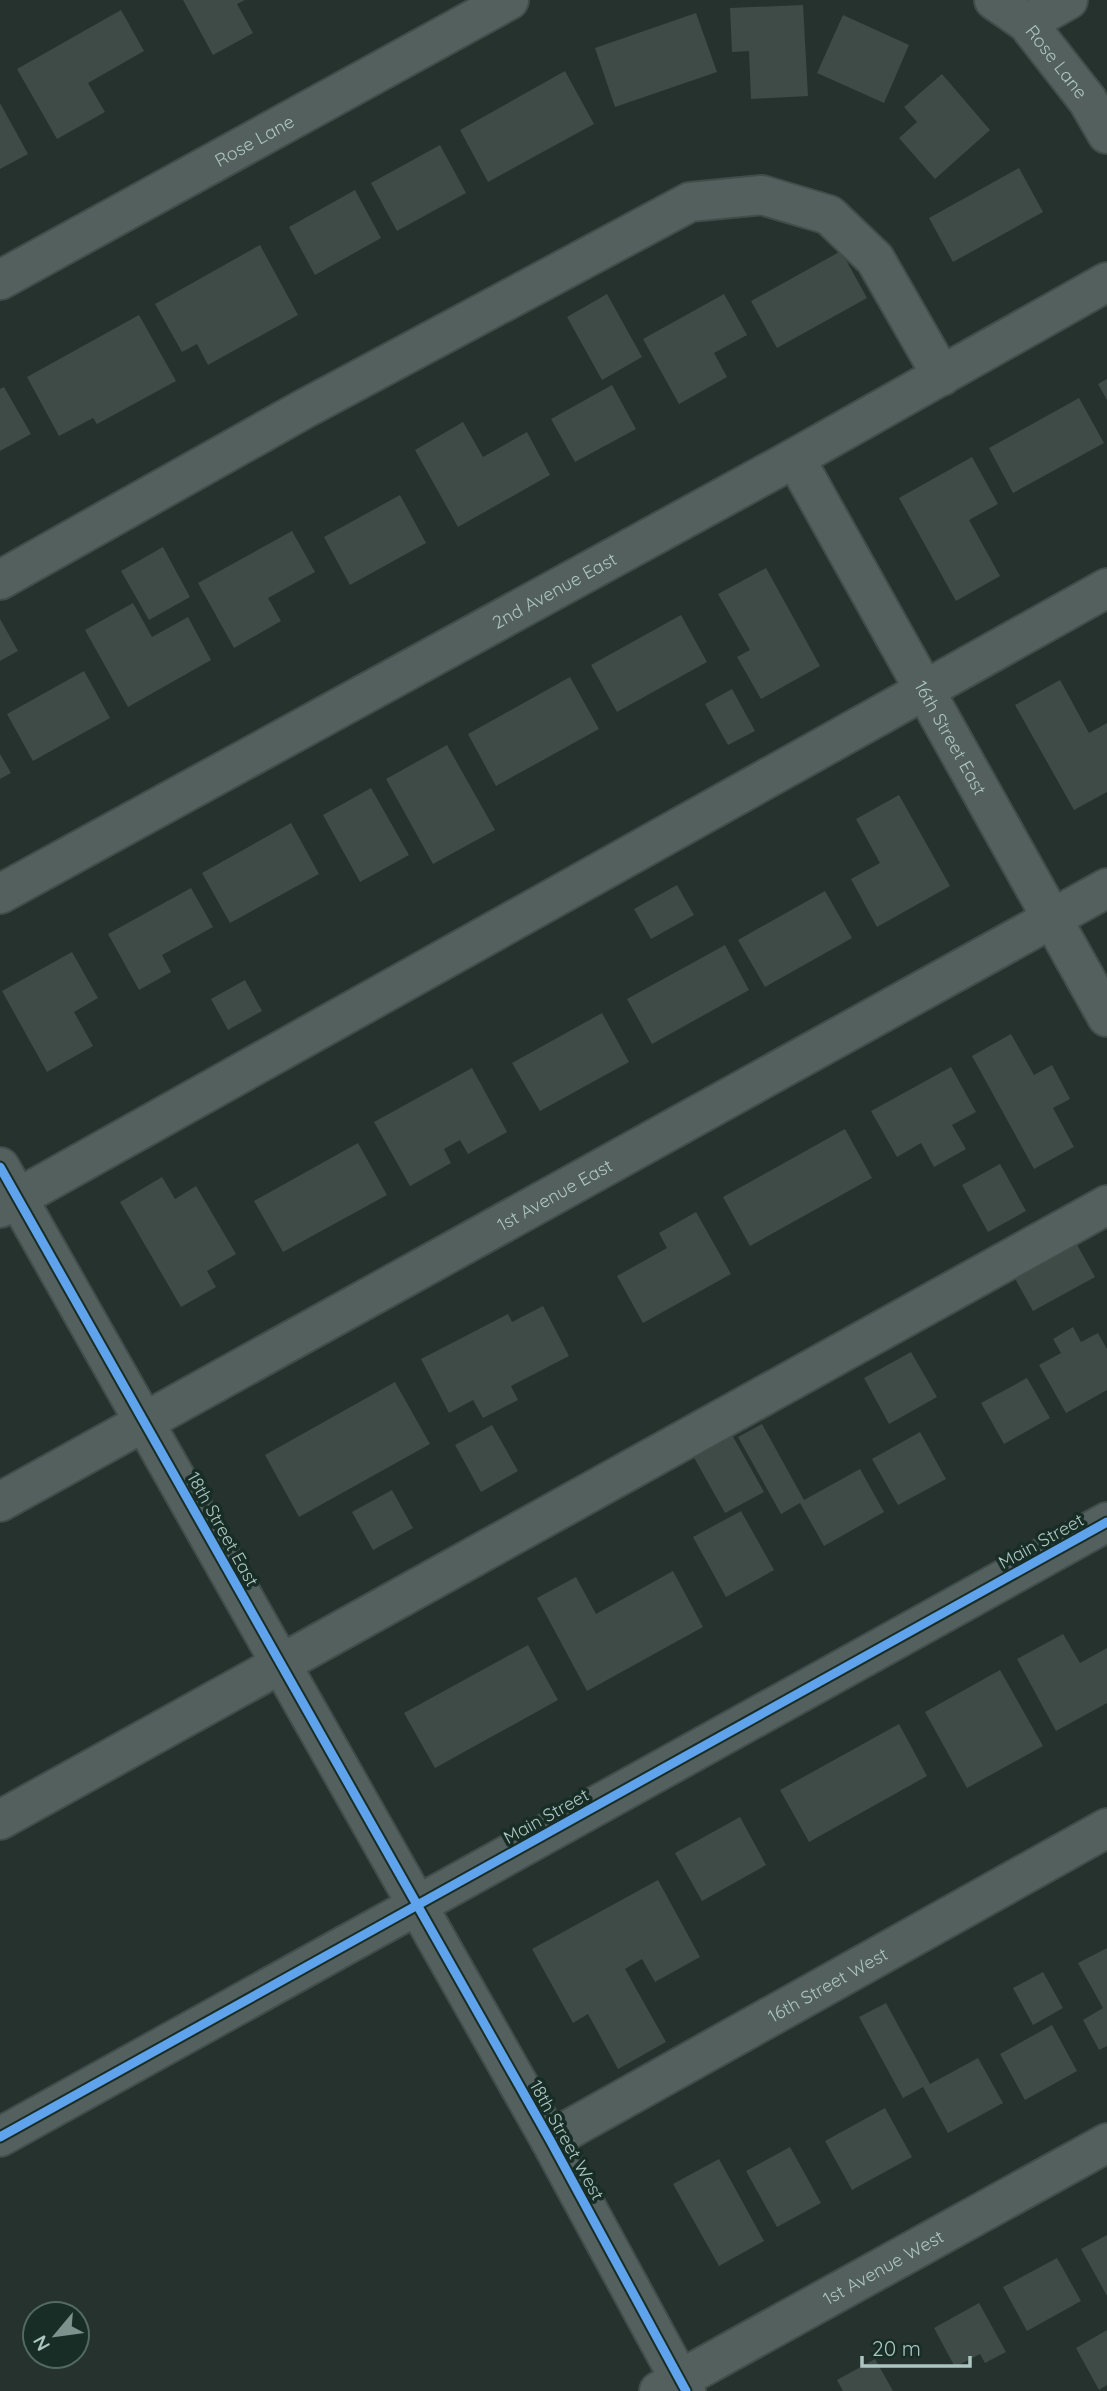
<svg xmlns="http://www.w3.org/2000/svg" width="1107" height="2391" viewBox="0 0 1107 2391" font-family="Quicksand,sans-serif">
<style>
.building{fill:#3f4b47}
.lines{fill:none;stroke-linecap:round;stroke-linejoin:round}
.minor-casing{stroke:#424d4a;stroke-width:42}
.minor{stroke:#54605d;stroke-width:38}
.cycleway-casing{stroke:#182d26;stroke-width:13}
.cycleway{stroke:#60a3ed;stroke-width:9}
.labels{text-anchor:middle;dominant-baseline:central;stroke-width:7;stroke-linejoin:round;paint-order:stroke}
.street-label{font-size:18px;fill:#acc5bf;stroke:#182d26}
</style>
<rect width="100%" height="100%" fill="#25322e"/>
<path class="building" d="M 183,0 L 245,0 L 237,4 L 253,33 L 213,55 Z
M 803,5 L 808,96 L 751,99 L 749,51 L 732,52 L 730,8 Z
M 121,10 L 144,51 L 88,83 L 105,112 L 57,139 L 17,69 Z
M 696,13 L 717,72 L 615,107 L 595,48 Z
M 843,15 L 909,45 L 884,103 L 817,73 Z
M 565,71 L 594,124 L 488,182 L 460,130 Z
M 942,74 L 990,130 L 935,179 L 899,138 L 917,122 L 904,107 Z
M 0,103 L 28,154 L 0,169 Z
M 440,145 L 466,193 L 397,231 L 371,183 Z
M 1019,168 L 1043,212 L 953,262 L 929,218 Z
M 355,190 L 381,238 L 315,275 L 289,227 Z
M 260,245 L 298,315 L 208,365 L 197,344 L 182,352 L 155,304 Z
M 841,251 L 867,298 L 777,348 L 751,301 Z
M 607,294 L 642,357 L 602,380 L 567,317 Z
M 724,294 L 747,335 L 714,353 L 727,377 L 679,404 L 643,339 Z
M 139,315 L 176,381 L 97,424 L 93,418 L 59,436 L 27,377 Z
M 1107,379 L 1107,400 L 1098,384 Z
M 612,385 L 636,429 L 575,462 L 551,419 Z
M 4,387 L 31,434 L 0,451 L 0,389 Z
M 1079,398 L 1104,443 L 1013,493 L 989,448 Z
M 463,422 L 483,457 L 527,432 L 550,475 L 458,527 L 415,450 Z
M 972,457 L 998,504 L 969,520 L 1000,576 L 956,601 L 899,498 Z
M 400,495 L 426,543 L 350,585 L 324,537 Z
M 292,531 L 315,572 L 268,598 L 281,621 L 234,648 L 198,583 Z
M 163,547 L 190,597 L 149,620 L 121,571 Z
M 766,568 L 820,666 L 761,699 L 737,657 L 750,650 L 718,594 Z
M 133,603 L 152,637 L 188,617 L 211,660 L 128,707 L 85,630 Z
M 681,615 L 707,662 L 617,712 L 591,665 Z
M 0,619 L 18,651 L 0,661 Z
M 84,671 L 110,718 L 33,761 L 7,714 Z
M 570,677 L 599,729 L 496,786 L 468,734 Z
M 1060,680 L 1089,733 L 1107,723 L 1107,792 L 1074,810 L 1015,705 Z
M 732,689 L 755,731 L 728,745 L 705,704 Z
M 447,745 L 495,830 L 433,864 L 386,779 Z
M 0,754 L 11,773 L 0,779 Z
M 371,788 L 409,855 L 360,882 L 323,815 Z
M 899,795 L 950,886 L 877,927 L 851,879 L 880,863 L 856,819 Z
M 291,823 L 319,874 L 230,923 L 202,873 Z
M 677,885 L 694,915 L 651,939 L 634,909 Z
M 191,888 L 213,927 L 162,955 L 171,972 L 139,990 L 108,934 Z
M 825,891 L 852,938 L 765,987 L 738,940 Z
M 725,945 L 749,990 L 652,1044 L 627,999 Z
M 72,952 L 98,998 L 74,1012 L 93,1046 L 47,1072 L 2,991 Z
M 245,980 L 262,1011 L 228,1030 L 211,999 Z
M 602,1013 L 629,1062 L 540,1111 L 512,1063 Z
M 1011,1034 L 1034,1075 L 1052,1065 L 1070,1099 L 1053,1108 L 1074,1147 L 1034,1169 L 972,1056 Z
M 951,1067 L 976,1112 L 952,1125 L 966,1149 L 934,1167 L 921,1143 L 897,1157 L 871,1111 Z
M 472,1068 L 507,1132 L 468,1154 L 460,1140 L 444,1149 L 451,1163 L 410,1186 L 374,1122 Z
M 845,1129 L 872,1178 L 750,1246 L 723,1197 Z
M 358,1143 L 387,1195 L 283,1252 L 254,1201 Z
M 1000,1164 L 1026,1211 L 988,1232 L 962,1185 Z
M 162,1177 L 175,1199 L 196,1186 L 236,1254 L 207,1271 L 216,1287 L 181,1307 L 120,1202 Z
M 696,1212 L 731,1274 L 643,1323 L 617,1276 L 667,1248 L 659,1233 Z
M 1075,1241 L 1095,1277 L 1033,1311 L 1013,1275 Z
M 543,1306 L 569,1356 L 511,1386 L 518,1400 L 483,1418 L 473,1400 L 449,1413 L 421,1359 L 508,1314 L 512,1322 Z
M 1073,1327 L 1081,1342 L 1098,1333 L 1107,1349 L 1107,1390 L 1066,1413 L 1039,1365 L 1061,1353 L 1053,1339 Z
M 911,1352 L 937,1397 L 889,1424 L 864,1378 Z
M 1027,1378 L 1050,1418 L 1004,1444 L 981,1403 Z
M 395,1382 L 430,1444 L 299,1517 L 265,1455 Z
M 762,1424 L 804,1500 L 860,1469 L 884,1512 L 824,1546 L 800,1503 L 781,1514 L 738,1437 Z
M 492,1425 L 518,1471 L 481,1492 L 455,1445 Z
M 920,1432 L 946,1479 L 898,1505 L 872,1459 Z
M 731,1433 L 764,1492 L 725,1513 L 692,1454 Z
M 392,1490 L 413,1528 L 373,1550 L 352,1512 Z
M 741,1511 L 774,1570 L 726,1597 L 693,1537 Z
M 673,1571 L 703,1627 L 587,1691 L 537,1598 L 576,1577 L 596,1614 Z
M 1063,1634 L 1080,1663 L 1107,1648 L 1107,1703 L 1056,1731 L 1017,1659 Z
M 528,1645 L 558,1700 L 435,1768 L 404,1713 Z
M 1000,1670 L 1043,1746 L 967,1788 L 925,1712 Z
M 899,1724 L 927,1776 L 809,1842 L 780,1790 Z
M 740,1817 L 766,1865 L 702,1901 L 675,1853 Z
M 658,1880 L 700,1957 L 655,1982 L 642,1959 L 625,1969 L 666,2042 L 618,2069 L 588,2014 L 573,2023 L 532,1949 Z
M 1107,1948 L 1107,2046 L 1099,2050 L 1083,2020 L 1103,2008 L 1078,1963 Z
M 1043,1972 L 1063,2008 L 1033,2025 L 1013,1988 Z
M 886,2003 L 930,2084 L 978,2058 L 1003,2103 L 948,2133 L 923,2087 L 903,2098 L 859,2017 Z
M 1052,2025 L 1077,2071 L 1025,2100 L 1000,2054 Z
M 885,2108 L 912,2157 L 852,2190 L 825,2141 Z
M 790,2147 L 821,2203 L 777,2227 L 746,2171 Z
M 719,2159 L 764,2241 L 719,2266 L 673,2184 Z
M 1107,2235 L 1107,2296 L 1081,2249 Z
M 1057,2258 L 1081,2301 L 1027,2331 L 1003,2287 Z
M 979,2303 L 1006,2352 L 985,2363 L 980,2354 L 955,2367 L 934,2328 Z
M 1107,2330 L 1107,2385 L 1099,2390 L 1076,2348 Z
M 875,2359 L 893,2391 L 843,2391 L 837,2380 Z"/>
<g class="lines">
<g class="minor-casing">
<g id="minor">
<path id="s1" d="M 994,0 L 1027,23 L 1088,101 L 1107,134"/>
<path d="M 1027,23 L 1068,0"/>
<path id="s2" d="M 0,280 L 509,0"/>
<path id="s3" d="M 795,458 L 1107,1017"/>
<path d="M 0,580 L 304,409 L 690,202 L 762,195 L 829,215 L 875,259 L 942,376"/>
<path id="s4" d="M 0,894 L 795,458 L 1107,282"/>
<path d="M 0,1167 L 550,2140 L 686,2391"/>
<path d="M 0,1208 L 1107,588"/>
<path id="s5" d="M 0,1502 L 1107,888"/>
<path d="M 0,1820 L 1107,1205"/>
<path d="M 0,2137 L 1107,1522"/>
<path id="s6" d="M 550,2140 L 1107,1828"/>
<path id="s7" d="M 659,2391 L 1107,2143"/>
</g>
</g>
<use href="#minor" class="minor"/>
<g class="cycleway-casing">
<path id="cycleway" d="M 0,1167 L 550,2140 L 686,2391
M 0,2137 L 1107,1522"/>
</g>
<use href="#cycleway" class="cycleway"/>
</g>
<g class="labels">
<g class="street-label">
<text stroke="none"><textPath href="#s1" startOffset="89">Rose Lane</textPath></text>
<text stroke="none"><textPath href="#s2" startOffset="290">Rose Lane</textPath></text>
<text stroke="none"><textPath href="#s4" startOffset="632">2nd Avenue East</textPath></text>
<text stroke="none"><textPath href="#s3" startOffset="320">16th Street East</textPath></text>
<text stroke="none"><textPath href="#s5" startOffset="634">1st Avenue East</textPath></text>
<text transform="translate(223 1529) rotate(61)">18th Street East</text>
<text transform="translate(1041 1541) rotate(-29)">Main Street</text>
<text transform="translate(546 1816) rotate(-29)">Main Street</text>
<text stroke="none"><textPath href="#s6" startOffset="318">16th Street West</textPath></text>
<text transform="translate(567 2140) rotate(61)">18th Street West</text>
<text stroke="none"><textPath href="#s7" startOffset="256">1st Avenue West</textPath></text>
</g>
</g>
<g transform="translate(56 2335) rotate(241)"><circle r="33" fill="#182d26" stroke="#536a63" stroke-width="2"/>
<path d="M0-5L12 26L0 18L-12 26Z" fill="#7d928c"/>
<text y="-10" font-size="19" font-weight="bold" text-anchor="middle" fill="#acc5bf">N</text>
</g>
<path d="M862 2356v10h108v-10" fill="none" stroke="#acc5bf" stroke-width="3.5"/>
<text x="872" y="2356" font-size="21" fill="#acc5bf" stroke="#182d26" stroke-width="5" paint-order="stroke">20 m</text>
</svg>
